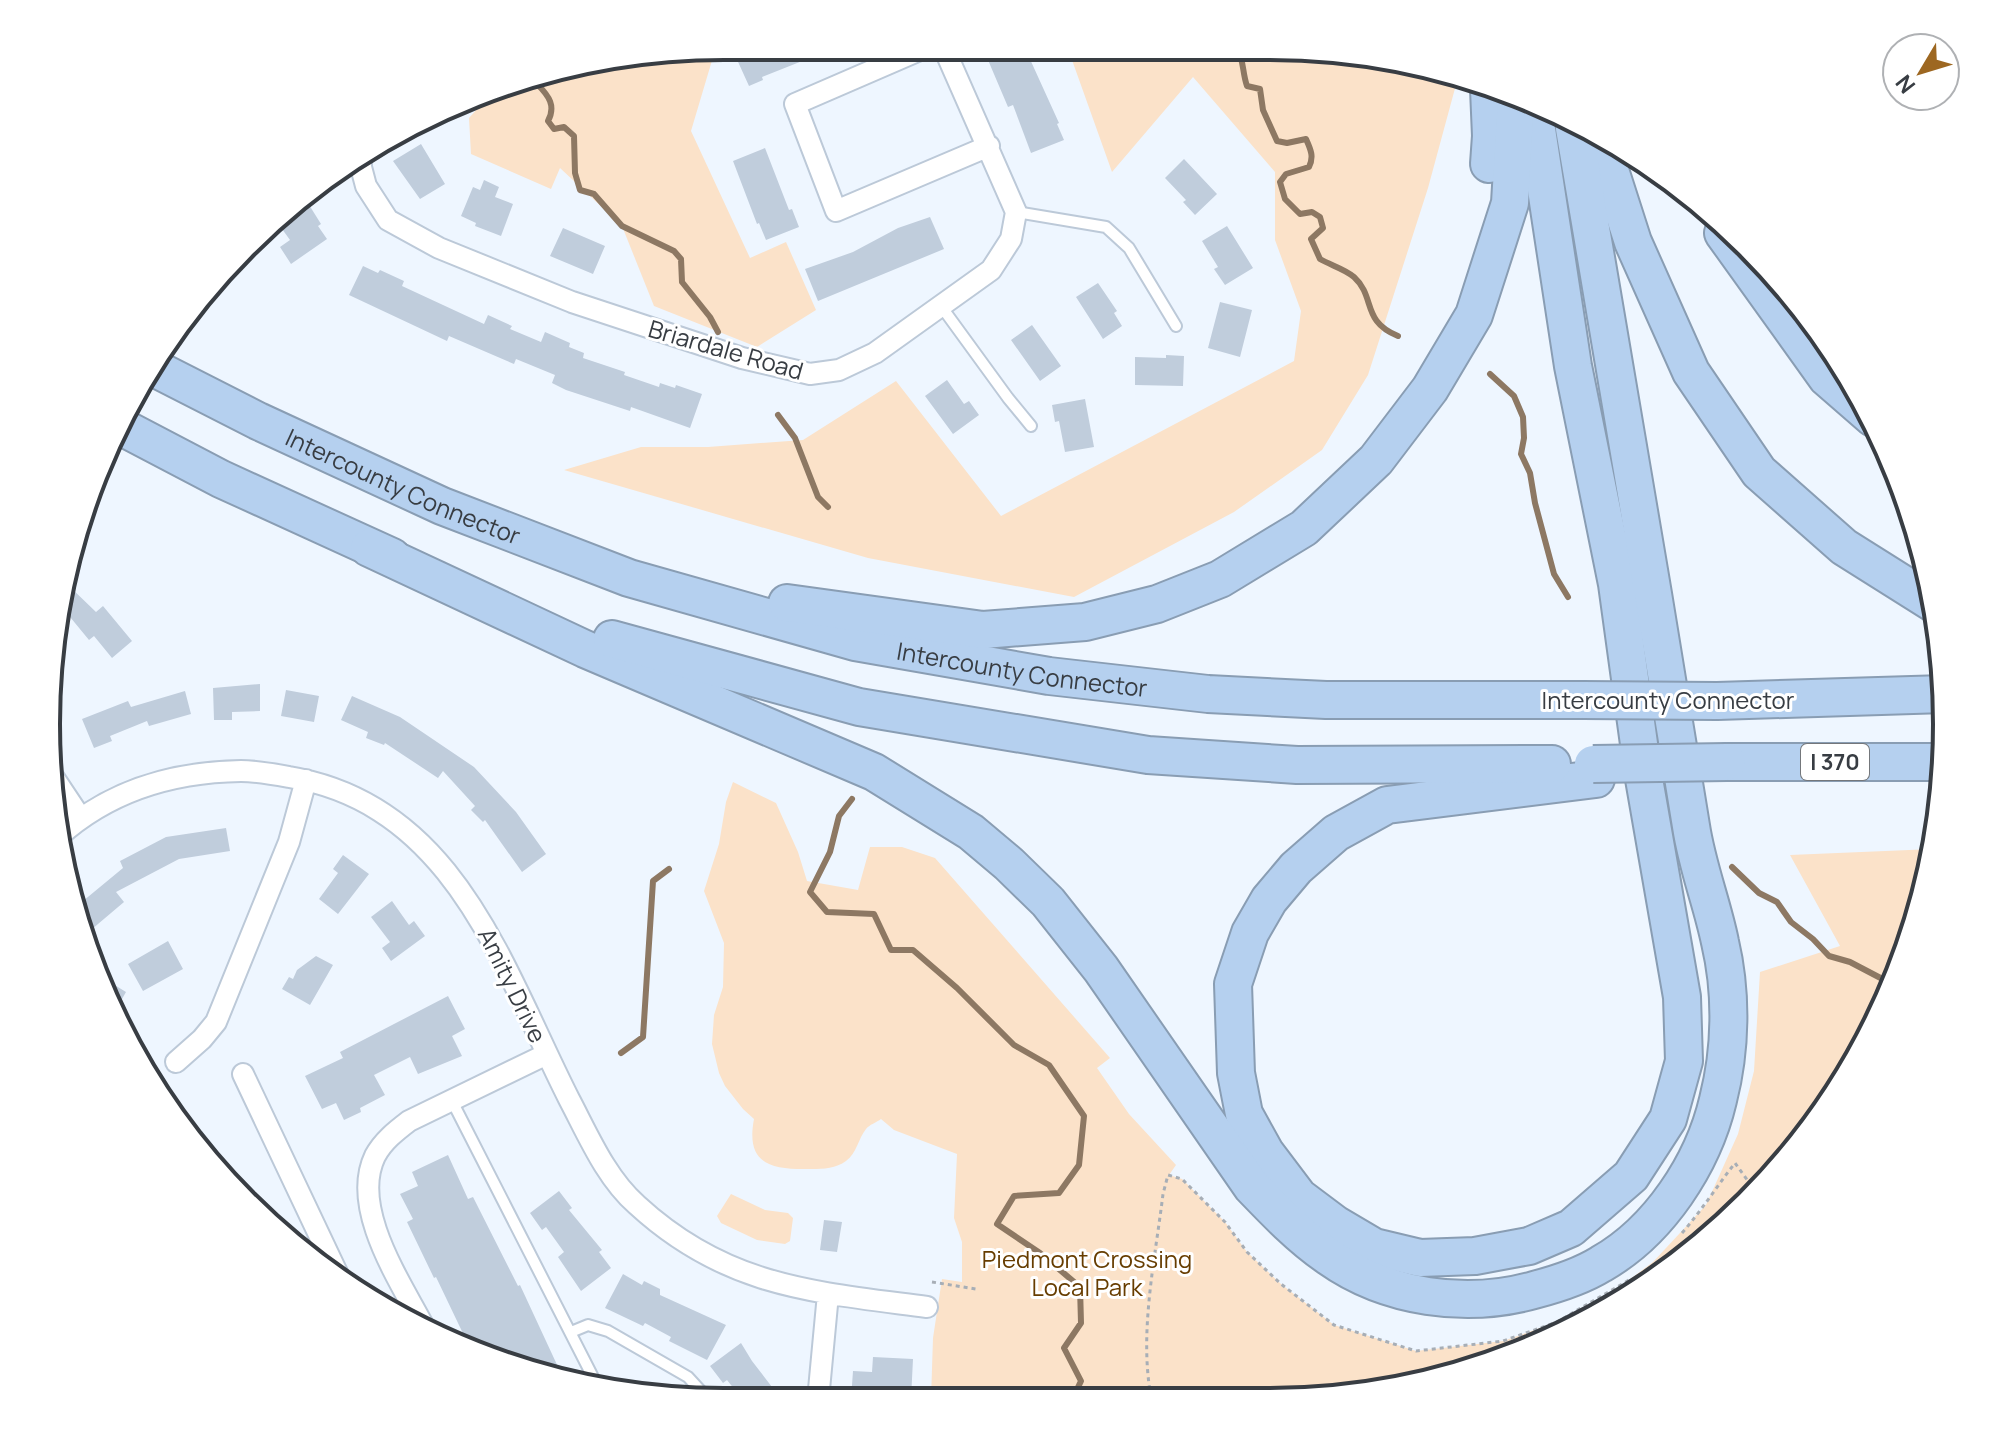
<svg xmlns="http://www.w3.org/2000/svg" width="1993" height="1448" viewBox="0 0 1993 1448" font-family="Manrope,sans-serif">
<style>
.green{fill:#fbe2c9}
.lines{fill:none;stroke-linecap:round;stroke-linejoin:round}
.stream{stroke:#8d7863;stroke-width:6}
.building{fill:#c0cddc}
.service-casing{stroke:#bcc9d8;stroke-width:14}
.minor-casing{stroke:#bcc9d8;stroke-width:24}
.motorway-casing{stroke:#899db3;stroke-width:40}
.path{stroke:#a7aeb6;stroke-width:3;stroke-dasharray:4 4;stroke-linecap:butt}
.service{stroke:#fff;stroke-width:10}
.minor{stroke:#fff;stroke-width:20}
.motorway{stroke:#b5d0ef;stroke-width:36}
.motorway-bridge-casing{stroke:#899db3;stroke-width:40;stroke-linecap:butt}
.motorway-bridge{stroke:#b5d0ef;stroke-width:36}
.labels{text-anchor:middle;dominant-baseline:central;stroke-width:6;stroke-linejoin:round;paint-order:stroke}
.shield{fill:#fff;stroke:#74777b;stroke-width:2}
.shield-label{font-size:22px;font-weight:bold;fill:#383d43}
.street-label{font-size:24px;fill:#383d43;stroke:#fff}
.park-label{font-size:24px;fill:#673d00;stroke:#fff}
.rim{fill:none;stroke:#383d43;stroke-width:4}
</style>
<rect width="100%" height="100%" fill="#eef6ff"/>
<path class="green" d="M 1067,46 L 1269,46 L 1444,69 L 1455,74 L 1457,81 L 1428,188 L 1368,375 L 1322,450 L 1234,512 L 1074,597 L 868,558 L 564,470 L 641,447 L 708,447 L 803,440 L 896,381 L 1001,516 L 1294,361 L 1301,311 L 1275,240 L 1275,172 L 1193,77 L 1112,172 Z
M 716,47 L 691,131 L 750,258 L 786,242 L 816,310 L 757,347 L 654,306 L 622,226 L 560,168 L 551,189 L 471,154 L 469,118 L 488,97 L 548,69 Z
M 733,782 L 776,803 L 798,852 L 807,881 L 858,890 L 870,847 L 902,847 L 935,858 L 1110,1058 L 1097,1068 L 1129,1114 L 1176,1165 L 1169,1175 L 1182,1179 L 1225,1222 L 1247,1252 L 1281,1284 L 1334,1325 L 1416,1351 L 1503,1341 L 1557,1322 L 1617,1289 L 1653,1262 L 1706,1205 L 1738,1134 L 1754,1071 L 1760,972 L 1840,946 L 1790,855 L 1933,849 L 1911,941 L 1856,1063 L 1779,1171 L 1682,1262 L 1529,1350 L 1358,1396 L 931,1399 L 933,1338 L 942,1279 L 962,1282 L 962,1242 L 954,1218 L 957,1154 L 894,1130 L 881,1119 C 877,1122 869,1125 866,1129 C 858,1139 857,1153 846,1161 C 834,1170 818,1169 804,1169 C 767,1169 746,1161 754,1119 L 743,1109 L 725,1086 L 719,1073 L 712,1044 L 714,1015 L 723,987 L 724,943 L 704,891 L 719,844 L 726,802 Z
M 731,1194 L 765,1210 L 788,1213 L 793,1218 L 790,1241 L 785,1244 L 757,1240 L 721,1223 L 717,1216 Z"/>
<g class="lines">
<path class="stream" d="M 1236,46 C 1244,58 1242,72 1247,86 L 1260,89 L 1263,110 L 1277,141 L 1287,143 L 1306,139 C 1311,150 1314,157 1309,167 L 1286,174 L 1280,182 L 1285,199 L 1300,214 L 1312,212 L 1320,217 L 1323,228 L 1311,239 L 1320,259 C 1330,265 1345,269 1354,277 C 1376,297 1361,321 1398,336
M 541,72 L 538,85 C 549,96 556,106 548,121 L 554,129 L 564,127 L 574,136 L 575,173 L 580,190 L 594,194 L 622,226 L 674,251 L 681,259 L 682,282 L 710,317 L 718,332
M 1490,374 L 1514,396 L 1523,417 L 1524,438 L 1521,454 L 1530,473 L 1535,503 L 1554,574 L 1568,597
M 778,415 L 795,438 L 818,497 L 828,507
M 852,799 L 839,816 L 830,852 L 810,892 L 827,912 L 874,914 L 891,950 L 913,950 L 957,988 L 1014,1045 L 1049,1065 L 1084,1116 L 1079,1165 L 1059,1193 L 1014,1196 L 997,1224 L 1040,1253 L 1080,1287 L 1081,1323 L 1064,1348 L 1081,1381 L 1073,1398
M 1732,867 L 1759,893 L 1777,902 L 1791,922 L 1813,939 L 1829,956 L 1850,962 L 1892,984
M 621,1053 L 643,1037 L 653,881 L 669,869"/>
</g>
<path class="building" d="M 751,46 L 840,46 L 762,77 L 763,80 L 749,86 L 734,53 Z
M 988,46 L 1024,46 L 1059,123 L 1057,124 L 1064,140 L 1031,153 L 1013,105 L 1008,107 L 988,60 L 993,58 Z
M 421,144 L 445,184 L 420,199 L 393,161 Z
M 765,148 L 789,210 L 792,209 L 799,227 L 766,240 L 759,223 L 757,224 L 733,161 Z
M 1184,159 L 1217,194 L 1195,215 L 1183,202 L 1186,200 L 1165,178 Z
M 484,180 L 499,187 L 495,197 L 513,204 L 501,236 L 475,226 L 476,223 L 461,216 L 473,187 L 480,190 Z
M 306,200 L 321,224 L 318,226 L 327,239 L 291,264 L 280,247 L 290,240 L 277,222 Z
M 930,217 L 944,249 L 818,301 L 805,269 L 853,252 L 898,228 Z
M 1227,226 L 1253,268 L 1225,285 L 1214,269 L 1218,267 L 1202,241 Z
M 563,228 L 605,246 L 593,274 L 550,256 Z
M 363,266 L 378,273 L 380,270 L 404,281 L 402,286 L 484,324 L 488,315 L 512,326 L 510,329 L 541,342 L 545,332 L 570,343 L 569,347 L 584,353 L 583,358 L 625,372 L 624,375 L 659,387 L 660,383 L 675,388 L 676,385 L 702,394 L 690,428 L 631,407 L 630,411 L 566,390 L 552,383 L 555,375 L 516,359 L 514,364 L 449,336 L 447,341 L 349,295 Z
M 1098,283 L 1117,311 L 1114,313 L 1122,326 L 1103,339 L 1076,297 Z
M 1220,302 L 1252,310 L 1240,357 L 1208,348 Z
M 1032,325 L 1061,366 L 1040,381 L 1011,340 Z
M 1166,355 L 1184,356 L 1183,386 L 1135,385 L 1135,357 L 1166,358 Z
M 947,380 L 964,404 L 969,401 L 979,415 L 953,434 L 925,396 Z
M 1085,399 L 1094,447 L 1065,452 L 1059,421 L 1055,422 L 1052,405 Z
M 67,584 L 96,612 L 103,606 L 132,641 L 112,658 L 94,636 L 89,640 L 61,606 Z
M 260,684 L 260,711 L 232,712 L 232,720 L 214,720 L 213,688 Z
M 286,690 L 319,696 L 314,722 L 281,716 Z
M 185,691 L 191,714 L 149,726 L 147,721 L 110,736 L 112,741 L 94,748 L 82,719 L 128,701 L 131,707 Z
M 352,696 L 400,717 L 474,767 L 516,812 L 546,854 L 522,872 L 485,820 L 483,822 L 471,810 L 475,806 L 443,771 L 438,778 L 385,743 L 384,745 L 366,738 L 368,732 L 341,720 Z
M 226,828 L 230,851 L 179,859 L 116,892 L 124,902 L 85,935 L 77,906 L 123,868 L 120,861 L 166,837 Z
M 343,855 L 369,874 L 338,914 L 319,899 L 338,873 L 333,869 Z
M 392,901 L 409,925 L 414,921 L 425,936 L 391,961 L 382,948 L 390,942 L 371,917 Z
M 168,941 L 183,969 L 143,991 L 128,964 Z
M 316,956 L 333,965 L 310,1005 L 282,989 L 289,977 L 293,979 L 297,970 Z
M 95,973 L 126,992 L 114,1013 L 98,984 Z
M 448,996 L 465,1029 L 452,1036 L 462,1056 L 418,1074 L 410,1057 L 374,1075 L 385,1095 L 360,1108 L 361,1112 L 344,1120 L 336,1103 L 322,1109 L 305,1076 L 343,1058 L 340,1052 Z
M 202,1131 L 217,1150 L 206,1158 L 190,1141 Z
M 448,1155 L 468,1199 L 473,1197 L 518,1286 L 520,1285 L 565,1382 L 548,1379 L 469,1346 L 436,1277 L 434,1278 L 407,1222 L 413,1219 L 400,1194 L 418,1186 L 412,1172 Z
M 559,1191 L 572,1208 L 569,1210 L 602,1250 L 599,1252 L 611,1268 L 581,1291 L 558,1257 L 564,1252 L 546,1227 L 542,1230 L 530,1213 Z
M 824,1220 L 842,1222 L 837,1252 L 820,1250 Z
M 623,1274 L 642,1285 L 644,1281 L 660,1289 L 660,1295 L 726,1325 L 707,1360 L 669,1341 L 671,1337 L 645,1323 L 643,1326 L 605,1308 Z
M 741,1343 L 752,1361 L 782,1400 L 743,1400 L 727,1380 L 723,1383 L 710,1366 Z
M 873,1357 L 913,1359 L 911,1399 L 851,1399 L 853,1371 L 872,1372 Z"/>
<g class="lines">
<g class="service-casing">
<path id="service" d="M 1016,212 L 1106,227 L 1129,248 L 1176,326
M 941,306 L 1008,398 L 1031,426
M 451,1099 L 598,1387
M 571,1332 L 588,1325 L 608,1331 L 688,1377 L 709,1400"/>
</g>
<g class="minor-casing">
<path id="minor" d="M 929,46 L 795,104 L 836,211 L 989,146
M 361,154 L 361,167 L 366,186 L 388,220 L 439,248 L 572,302 L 742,358 L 810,374 L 839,370 L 875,353 L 991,270 L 1011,239 L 1016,212 L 943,46
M 52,775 L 80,817
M 58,837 C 110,790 173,772 241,771 C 257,771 273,774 289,777 C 455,804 503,969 569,1099 C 588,1135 606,1178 637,1205 C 726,1287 814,1292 927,1307
M 176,1062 L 202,1039 L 216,1022 L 289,842 L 306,780
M 243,1074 L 340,1279
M 424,1327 C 400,1281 350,1208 375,1156 C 383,1141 396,1131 409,1121 L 547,1054
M 818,1400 L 828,1294"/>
</g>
<g class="motorway-casing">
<g id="motorway">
<path d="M 1489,89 L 1491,136 L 1489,164"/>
<path d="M 1534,110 L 1573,366 L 1617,584 L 1643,773 L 1682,997 L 1684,1061 L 1668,1119 L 1631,1176 L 1571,1228 L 1529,1246 L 1475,1256 L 1420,1258 L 1374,1247 L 1335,1224 L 1299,1197 L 1265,1152 L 1244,1114 L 1236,1073 L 1233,984 L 1250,933 L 1269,900 L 1296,868 L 1336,833 L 1387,805 L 1596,779"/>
<path d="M 1600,139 L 1633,242 L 1691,372 L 1759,472 L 1844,547 L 1933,603"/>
<path d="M 1723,233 L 1827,378 L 1873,418"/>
<path id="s1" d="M 154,368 L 258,421 L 442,506 L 629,578 L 855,642 L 1049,676 L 1208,694 L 1326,700 L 1583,700"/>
<path d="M 116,424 L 221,479 L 392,557"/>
<path d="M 369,548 L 585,649 L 874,772 L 971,832 L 1009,864 L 1048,902 L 1101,969 L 1252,1187 C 1276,1212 1300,1237 1329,1257 C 1387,1298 1466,1309 1534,1290 C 1557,1284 1580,1277 1601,1264 C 1659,1231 1703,1164 1718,1100 C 1731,1049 1732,993 1720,942 C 1712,903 1697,866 1691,826 C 1654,593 1613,361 1574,128"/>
<path d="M 787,603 L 983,630 L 1085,622 L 1157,604 L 1220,579 L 1304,528 L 1376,460 L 1430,389 L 1474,315 L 1510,203 L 1516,101"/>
<path d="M 612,639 L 859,707 L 1148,755 L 1297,765 L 1552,764"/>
<path d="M 1717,701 L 1945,694"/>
<path d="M 1727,762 L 1943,762"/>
</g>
</g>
<path class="path" d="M 715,47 L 717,51
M 1682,1233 C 1702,1210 1717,1186 1735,1163 L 1756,1192
M 932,1282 L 976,1289
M 1151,1397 C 1139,1332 1155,1260 1163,1194 L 1168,1175 L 1182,1179 L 1225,1222 L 1247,1252 L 1281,1284 L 1334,1325 L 1416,1351 L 1503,1341 L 1557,1322 L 1629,1280"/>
<use href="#service" class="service"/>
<use href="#minor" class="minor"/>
<use href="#motorway" class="motorway"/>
<g class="motorway-bridge-casing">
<path id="motorway-bridge" d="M 1583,700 L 1717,701
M 1593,764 L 1727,762"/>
</g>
<use href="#motorway-bridge" class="motorway-bridge"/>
</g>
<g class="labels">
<rect class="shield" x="1801" y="744" width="68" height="36" rx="6"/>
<g class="shield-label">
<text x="1835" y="762">I 370</text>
</g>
<g class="street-label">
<text transform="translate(726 349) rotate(16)">Briardale Road</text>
<text stroke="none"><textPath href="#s1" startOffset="276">Intercounty Connector</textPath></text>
<text stroke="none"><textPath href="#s1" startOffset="924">Intercounty Connector</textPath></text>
<text x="1668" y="699">Intercounty Connector</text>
<text transform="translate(513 985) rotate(64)">Amity Drive</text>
</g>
<g class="park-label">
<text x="1087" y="1258">Piedmont Crossing<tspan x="1087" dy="28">Local Park</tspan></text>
</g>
</g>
<path d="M0 0H1993V1448H0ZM724 60H1269A664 664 0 0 1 1933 724V724A664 664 0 0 1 1269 1388H724A664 664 0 0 1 60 724V724A664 664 0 0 1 724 60Z" fill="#fff" fill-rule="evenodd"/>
<path class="rim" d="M724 60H1269A664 664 0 0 1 1933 724V724A664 664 0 0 1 1269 1388H724A664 664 0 0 1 60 724V724A664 664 0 0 1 724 60Z"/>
<g transform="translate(1921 72) rotate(232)"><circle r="38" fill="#ffffff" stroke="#afb1b4" stroke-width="2"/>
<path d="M0-6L14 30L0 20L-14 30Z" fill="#9d6721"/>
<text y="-12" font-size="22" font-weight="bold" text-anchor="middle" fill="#383d43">N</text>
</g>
</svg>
